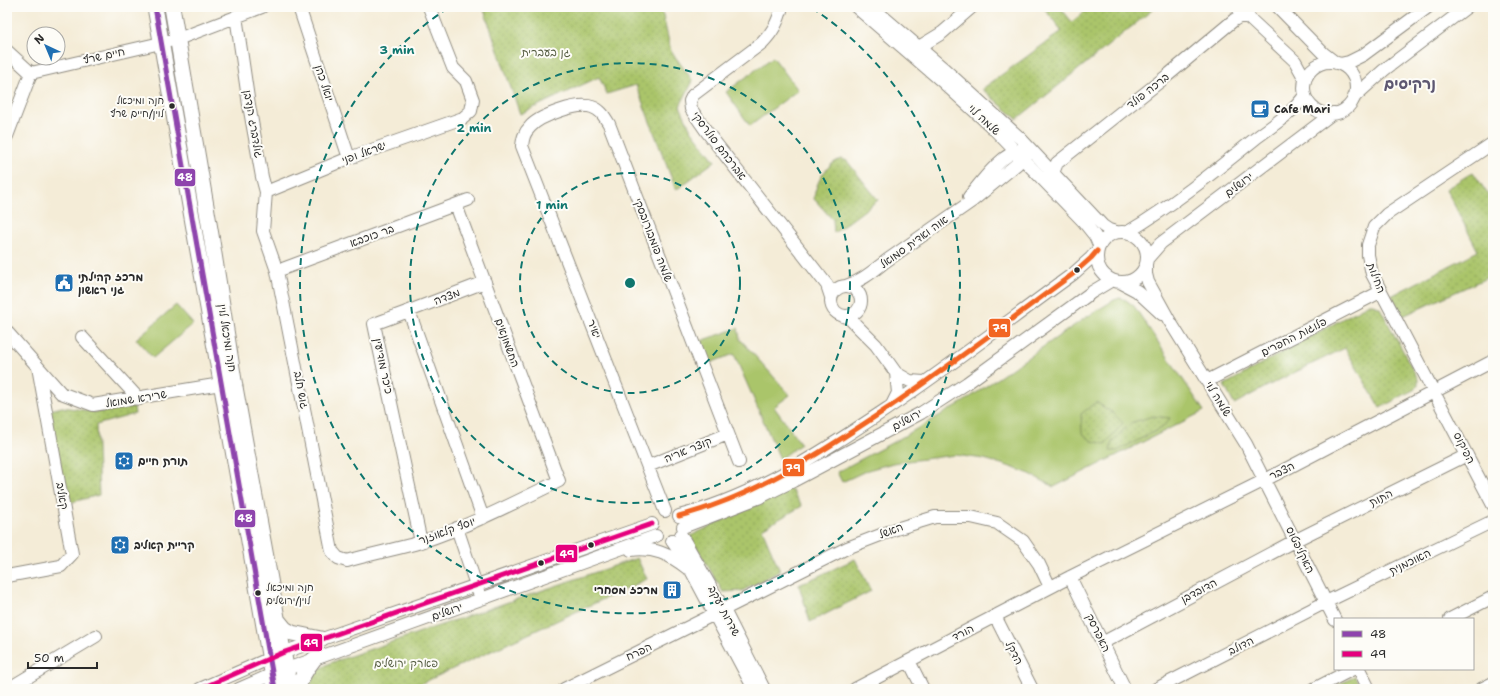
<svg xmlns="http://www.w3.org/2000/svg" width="1500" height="696" viewBox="0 0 1500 696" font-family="'Shantell Sans','Playpen Sans Hebrew',sans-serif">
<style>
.grass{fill:#aac56b;stroke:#6a784b}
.park{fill:url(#park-dots);stroke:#6a784b}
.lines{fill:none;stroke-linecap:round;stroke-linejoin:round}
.minor-casing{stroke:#908c81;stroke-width:14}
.major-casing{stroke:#908c81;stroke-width:17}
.minor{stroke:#fff;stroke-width:12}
.major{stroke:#fff;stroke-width:15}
.bus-1-casing{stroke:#fdfcf7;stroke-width:8}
.bus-2-casing{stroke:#fdfcf7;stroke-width:8}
.bus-3-casing{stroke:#fdfcf7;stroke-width:8}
.bus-1{stroke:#8e44ad;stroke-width:5}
.bus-2{stroke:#e5007d;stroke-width:5}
.bus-3{stroke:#f26522;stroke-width:5}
.ring{fill:none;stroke:#0f766e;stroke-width:2;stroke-dasharray:7 5}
.bus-dot{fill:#2b2b2b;stroke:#fdfcf7;stroke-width:1.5}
.labels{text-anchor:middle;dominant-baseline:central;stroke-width:4;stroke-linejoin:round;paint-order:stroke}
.bus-label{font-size:10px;fill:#2b2b2b;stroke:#fdfcf7;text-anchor:end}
.park-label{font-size:11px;fill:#51593e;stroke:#fdfcf7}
.street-label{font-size:11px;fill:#2b2b2b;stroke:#fdfcf7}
.poi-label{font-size:11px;font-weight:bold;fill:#2b2b2b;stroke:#fdfcf7;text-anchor:start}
.district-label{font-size:15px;font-weight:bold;fill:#5d5771;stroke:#fdfcf7}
.centre{fill:#0f766e;stroke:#fdfcf7;stroke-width:2}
.ring-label{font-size:12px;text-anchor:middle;font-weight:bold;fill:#0f766e;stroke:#fdfcf7;stroke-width:4;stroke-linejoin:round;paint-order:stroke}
.line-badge{stroke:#fdfcf7;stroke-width:1.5}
.badge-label{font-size:11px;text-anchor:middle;font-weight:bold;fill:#fff}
</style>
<defs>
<pattern id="park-dots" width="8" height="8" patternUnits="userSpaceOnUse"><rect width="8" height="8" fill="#aac56b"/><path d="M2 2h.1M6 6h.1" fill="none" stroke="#92a95d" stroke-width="1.8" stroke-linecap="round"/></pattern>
</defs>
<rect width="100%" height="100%" fill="#fdfcf7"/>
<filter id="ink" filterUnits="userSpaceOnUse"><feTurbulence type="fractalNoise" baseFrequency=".025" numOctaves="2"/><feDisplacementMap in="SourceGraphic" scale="8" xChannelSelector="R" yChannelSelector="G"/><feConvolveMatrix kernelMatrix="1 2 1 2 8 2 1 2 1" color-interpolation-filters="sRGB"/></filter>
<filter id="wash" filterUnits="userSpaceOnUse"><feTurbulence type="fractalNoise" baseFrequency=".012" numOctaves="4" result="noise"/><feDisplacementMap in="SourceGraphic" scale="16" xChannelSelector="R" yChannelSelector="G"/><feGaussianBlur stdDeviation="0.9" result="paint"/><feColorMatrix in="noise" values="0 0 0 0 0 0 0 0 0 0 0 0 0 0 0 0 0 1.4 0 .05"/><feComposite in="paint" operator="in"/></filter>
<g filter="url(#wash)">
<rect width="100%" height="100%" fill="#f4ecd7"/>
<path class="grass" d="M 773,57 L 798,90 L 750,126 L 726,92 Z
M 1120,298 L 1126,300 L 1134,306 L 1204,411 L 1054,487 L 1030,474 L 1005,465 L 984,459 L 955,455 L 893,463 L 868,470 L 842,482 L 837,472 L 899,439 L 963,402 L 1085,318 L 1114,300 Z
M 176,305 L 193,324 L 153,358 L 136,339 Z
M 738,328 L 740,339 L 790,395 L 774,407 L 801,444 L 780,459 L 734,354 L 707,364 L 701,341 Z"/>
<path class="park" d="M 483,7 L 661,7 L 671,51 L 693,81 L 680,106 L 691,130 L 715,161 L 676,190 L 636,85 L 607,94 L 599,77 L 520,114 Z
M 1043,7 L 1060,7 L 1072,22 L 1090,7 L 1156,7 L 1017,119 L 982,89 L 1062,31 Z
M 842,159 L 847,161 L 878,200 L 834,233 L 833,220 L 814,199 C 815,184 826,163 842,159 Z
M 1473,172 L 1493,202 L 1493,275 L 1403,316 L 1391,296 L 1478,251 L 1446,189 Z
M 1369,304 L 1373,304 L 1380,308 L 1418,379 L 1418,384 L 1415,389 L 1380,408 L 1345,348 L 1277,381 L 1234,404 L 1224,385 Z
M 1096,402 L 1113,413 L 1123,423 L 1105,444 L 1092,441 L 1082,433 L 1081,414 Z
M 62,407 L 97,412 L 134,407 L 135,414 L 96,425 L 99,495 L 65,504 L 47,411 Z
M 1153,416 L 1170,418 L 1162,428 L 1117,451 L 1110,451 L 1112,442 L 1130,423 Z
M 790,488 L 802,506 L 762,529 L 780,571 L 742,591 L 723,592 L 690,536 Z
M 637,558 L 647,579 L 418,685 L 414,689 L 311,689 C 310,674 318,670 330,663 Z
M 855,559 L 871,591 L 810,622 L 799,585 Z
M 1355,676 L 1361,689 L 1330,689 Z"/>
</g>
<g filter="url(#ink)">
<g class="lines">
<g class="minor-casing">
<path id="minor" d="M 299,7 L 349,158
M 782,7 C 778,22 773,32 762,43 L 693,95 L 690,101 L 691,109 L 707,132 L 827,285 L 831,297
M 856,7 L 944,83 L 993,128 L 1083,221 L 1095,236 L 1099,245
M 872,7 L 943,68 L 1021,139 L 1103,226 L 1109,230 L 1116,232
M 1237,7 L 1295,61 L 1305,79
M 1278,7 L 1323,53 L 1336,63
M 236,16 L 249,105 L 262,177 L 266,192 L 263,231 L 277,271 L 332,551 L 338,558 L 347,561 C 371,554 397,549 421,542 C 469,526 514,503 559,481 L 456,205
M 919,47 L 942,33 L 972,7
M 7,51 L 31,73
M1304 88a26 26 0 1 1 52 0a26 26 0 1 1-52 0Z
M 1340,64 L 1349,62 L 1363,55 L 1428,7
M 31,73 L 178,39 L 262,7
M 1354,97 L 1384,70 L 1467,7
M 7,136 L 31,73
M 1493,143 L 1387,214 L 1374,227 L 1368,245 L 1368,255 L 1372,274 L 1493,505
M 1053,173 L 1057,163 L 1168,75 L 1234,20 L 1239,17 L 1249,17
M 266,192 L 349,158 L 463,118 L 471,111 L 473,100 L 466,81 L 453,68 L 429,7
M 969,197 C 982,181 1003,152 1023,149
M1097 257a25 25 0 1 1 50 0a25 25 0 1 1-50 0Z
M 1128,232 C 1173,205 1215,171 1256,138 C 1273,125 1293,113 1305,95
M 1147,259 L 1161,243 L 1169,237 L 1333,113
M 1146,265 L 1146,274 L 1148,282 L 1169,320 L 1246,444 L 1335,620
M 277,271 L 468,200
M 1120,282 L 1137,291 L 1162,314
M831 301a15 15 0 1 1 30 0a15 15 0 1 1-30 0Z
M 846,286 C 862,281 873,271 886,261 L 972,201 L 1017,164 L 1023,158 L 1027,152
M 409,311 L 485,282
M 843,316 L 849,318 L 876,345 L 896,373 L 910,381 L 924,382
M 7,332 L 61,393 L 93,405 L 221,384 L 230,386
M 82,337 L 139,399
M 1207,381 L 1380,292
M 892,405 L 898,393 L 896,373
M 648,466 L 728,434
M 665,511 L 522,146 C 523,138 524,133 530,127 C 539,116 578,102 592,107 C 601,110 604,116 609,124 L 739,462
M 679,516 C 757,496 825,450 891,406 C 953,364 1012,318 1073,274 L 1091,258 L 1097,251
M 683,527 L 758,498 L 793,481 L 921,413 L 967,383 L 1092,292 L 1112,280
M 457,528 L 478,591
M 681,535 L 724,610 L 764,689
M 672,541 L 686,561 L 754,689
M 421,542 L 374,324 L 409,311 L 483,518
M 631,550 C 654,547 669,554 687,568
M 7,576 L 61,566 L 72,554 L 38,367
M 1070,577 L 1125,689
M 995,616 L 1032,689
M 1450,619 L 1493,597
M 1102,643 L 1296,540 L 1467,455
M 909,661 L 923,689
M 1359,669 L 1369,689
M 8,689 L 96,636
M 200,689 L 282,653 L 652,524
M 239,689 L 273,674 L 656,536
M 564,689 L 847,548 L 896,529 L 935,517 L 971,517 L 997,523 L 1023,541 L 1039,564 L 1050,587
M 855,689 L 1070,577 L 1265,480 L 1493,361
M 1156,689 L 1326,602 L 1493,521
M 1314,689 L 1353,669
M 1481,689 L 1493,683"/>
</g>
<g class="major-casing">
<path id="major" d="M 155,7 L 275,689
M 172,7 L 211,235 L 235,387 L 290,689
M 276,618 L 285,629 L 292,633 L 321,639
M 298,689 C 300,678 307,668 314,659"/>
</g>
<use href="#minor" class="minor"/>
<use href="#major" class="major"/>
<g class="bus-1-casing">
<path id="bus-1" d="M 155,7 L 275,689"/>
</g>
<g class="bus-2-casing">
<path id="bus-2" d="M 200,689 L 282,653 L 652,524"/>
</g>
<g class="bus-3-casing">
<path id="bus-3" d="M 679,516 C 757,496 825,450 891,406 C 953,364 1012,318 1073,274 L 1091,258 L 1097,251"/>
</g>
<use href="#bus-1" class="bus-1"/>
<use href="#bus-2" class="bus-2"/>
<use href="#bus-3" class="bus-3"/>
</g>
</g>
<g class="ring">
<circle cx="630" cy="283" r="110"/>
<circle cx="630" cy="283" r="220"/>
<path d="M812 8A330 330 0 1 1 448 8"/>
</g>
<defs>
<g id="cafe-square" transform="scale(1)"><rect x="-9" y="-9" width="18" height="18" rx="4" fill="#1f6fb2" stroke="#fdfcf7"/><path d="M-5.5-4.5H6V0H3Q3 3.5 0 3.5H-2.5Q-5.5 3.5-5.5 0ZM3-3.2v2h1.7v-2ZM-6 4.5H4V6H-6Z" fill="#fff"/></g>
<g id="civic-square" transform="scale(1)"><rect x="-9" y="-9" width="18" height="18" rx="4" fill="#1f6fb2" stroke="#fdfcf7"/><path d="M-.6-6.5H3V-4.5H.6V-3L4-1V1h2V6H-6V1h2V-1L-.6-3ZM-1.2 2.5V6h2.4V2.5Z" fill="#fff"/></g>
<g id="synagogue-square" transform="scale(1)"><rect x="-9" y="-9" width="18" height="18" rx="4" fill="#1f6fb2" stroke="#fdfcf7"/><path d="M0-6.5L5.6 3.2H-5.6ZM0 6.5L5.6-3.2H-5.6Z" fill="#fff"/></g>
<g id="building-square" transform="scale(1)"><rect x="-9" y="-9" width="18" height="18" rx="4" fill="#1f6fb2" stroke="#fdfcf7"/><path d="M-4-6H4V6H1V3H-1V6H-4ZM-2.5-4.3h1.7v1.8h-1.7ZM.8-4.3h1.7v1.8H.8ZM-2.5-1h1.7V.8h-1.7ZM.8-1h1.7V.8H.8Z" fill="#fff"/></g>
</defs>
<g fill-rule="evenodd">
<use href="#cafe-square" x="1260" y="109"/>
<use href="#civic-square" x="64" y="283"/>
<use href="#synagogue-square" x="124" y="461"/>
<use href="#synagogue-square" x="120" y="545"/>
<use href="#building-square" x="672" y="590"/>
</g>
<g class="bus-dot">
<circle cx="172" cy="106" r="3.5"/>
<circle cx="1077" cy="270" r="3.5"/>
<circle cx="591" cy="545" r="3.5"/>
<circle cx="541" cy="563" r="3.5"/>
<circle cx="258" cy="593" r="3.5"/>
</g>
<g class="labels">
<g class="bus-label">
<text x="164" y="100">חנה ומיכאל<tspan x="164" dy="13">לוין/חיים שרף</tspan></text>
<text x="266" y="587" text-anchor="start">חנה ומיכאל<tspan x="266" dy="13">לוין/ירושלים</tspan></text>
</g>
<g class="park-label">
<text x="546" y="52">גן בעברית</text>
<text x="406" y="663">פארק ירושלים</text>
</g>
<g class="street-label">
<text transform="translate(104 56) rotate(-12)">חיים שרף</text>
<text transform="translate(324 83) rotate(72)">יואל כהן</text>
<text transform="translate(1148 91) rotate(-38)">ברכה פולד</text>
<text transform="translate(984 120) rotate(43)">שלמה לוי</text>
<text transform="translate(253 124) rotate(80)">גולדברג הנדבן</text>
<text transform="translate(719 146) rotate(53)">אברכהם סולרסקי</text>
<text transform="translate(364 153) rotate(-20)">ישראל ופני</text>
<text transform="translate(1239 185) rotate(-37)">ירושלים</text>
<text transform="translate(372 236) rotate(-20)">בר כוכבא</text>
<text transform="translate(653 240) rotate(69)">שלמה פומבורובסקי</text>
<text transform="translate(914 242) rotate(-36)">אוה ואדית סמואל</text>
<text transform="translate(1376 278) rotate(69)">החילות</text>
<text transform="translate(447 297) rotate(-21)">מצדה</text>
<text transform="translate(594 329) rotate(69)">יאיר</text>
<text transform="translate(1294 337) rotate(-27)">פלוגות החפרים</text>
<text transform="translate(227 338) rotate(81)">חנה ומיכאל לוין</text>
<text transform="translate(507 343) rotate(70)">החשמונאים</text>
<text transform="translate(383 366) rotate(78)">כיכר מודיעין</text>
<text transform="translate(301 390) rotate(79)">גוש חלב</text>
<text transform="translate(136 399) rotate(-9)">שרירא שמואל</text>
<text transform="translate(1218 399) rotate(58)">שלמה לוי</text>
<text transform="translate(907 420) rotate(-29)">ירושלים</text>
<text transform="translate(1464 448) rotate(63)">הפיקוס</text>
<text transform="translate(688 450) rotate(-22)">קוצר אריה</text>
<text transform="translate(1282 471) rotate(-27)">הצבר</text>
<text transform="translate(62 496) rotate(80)">קאליב</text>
<text transform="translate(1381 498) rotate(-26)">התות</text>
<text transform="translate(447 531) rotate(-20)">יוסף קלאוזנר</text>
<text transform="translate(891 531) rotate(-21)">האשל</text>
<text transform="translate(1300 550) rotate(64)">האקליפטוס</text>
<text transform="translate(1410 562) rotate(-26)">האוכמנית</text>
<text transform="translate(1199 591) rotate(-28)">הדובדבן</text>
<text transform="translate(724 611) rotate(62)">שדרות יעקב</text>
<text transform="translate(447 612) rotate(-20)">ירושלים</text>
<text transform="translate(963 633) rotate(-27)">הורד</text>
<text transform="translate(1098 633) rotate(64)">האפרסק</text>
<text transform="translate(1241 646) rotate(-27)">הדולב</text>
<text transform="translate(639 652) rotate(-26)">הפרח</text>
<text transform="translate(1014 653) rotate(63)">הדקל</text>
</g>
<g class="poi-label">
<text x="1274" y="109">Cafe Mari</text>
<text x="78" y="277">מרכז קהילתי<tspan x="78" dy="13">גני ראשון</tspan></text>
<text x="138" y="461">תורת חיים</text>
<text x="134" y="545">קריית קאליב</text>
<text x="658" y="590" text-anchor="end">מרכז מסחרי</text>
</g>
<g class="district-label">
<text x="1410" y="84">נרקיסים</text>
</g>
</g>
<circle cx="630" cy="283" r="6" class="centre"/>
<g class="ring-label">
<text x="397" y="54">3 min</text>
<text x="474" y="132">2 min</text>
<text x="552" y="209">1 min</text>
</g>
<g class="line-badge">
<rect x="174" y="168" width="22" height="19" rx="4" fill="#8e44ad"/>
<rect x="988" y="318" width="23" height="20" rx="4" fill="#f26522"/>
<rect x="782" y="458" width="23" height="19" rx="4" fill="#f26522"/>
<rect x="234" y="509" width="22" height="19" rx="4" fill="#8e44ad"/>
<rect x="555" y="544" width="23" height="19" rx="4" fill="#e5007d"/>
<rect x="300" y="633" width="23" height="19" rx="4" fill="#e5007d"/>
</g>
<g class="badge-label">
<text x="185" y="181">48</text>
<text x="1000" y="332">79</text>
<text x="793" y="472">79</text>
<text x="245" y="522">48</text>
<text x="567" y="558">49</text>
<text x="311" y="647">49</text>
</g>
<rect width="1500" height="696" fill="none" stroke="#fdfcf7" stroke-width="24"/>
<rect x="1334" y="618" width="140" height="52" fill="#fdfcf7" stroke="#a9a8a5"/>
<rect x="1342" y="631" width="20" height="6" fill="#8e44ad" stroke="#a9a8a5"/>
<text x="1370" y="638" font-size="12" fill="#2b2b2b">48</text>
<rect x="1342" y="651" width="20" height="6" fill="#e5007d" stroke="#a9a8a5"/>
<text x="1370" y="658" font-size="12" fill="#2b2b2b">49</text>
<g transform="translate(46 46) rotate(316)"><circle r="19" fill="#fdfcf7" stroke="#a9a8a5"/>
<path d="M0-3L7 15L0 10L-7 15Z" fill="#1f6fb2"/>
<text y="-6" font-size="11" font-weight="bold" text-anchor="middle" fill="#2b2b2b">N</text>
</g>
<path d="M28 662v6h69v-6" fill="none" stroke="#2b2b2b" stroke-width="2"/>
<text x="34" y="662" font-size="12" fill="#2b2b2b" stroke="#fdfcf7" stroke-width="3" paint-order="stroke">50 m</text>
</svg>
